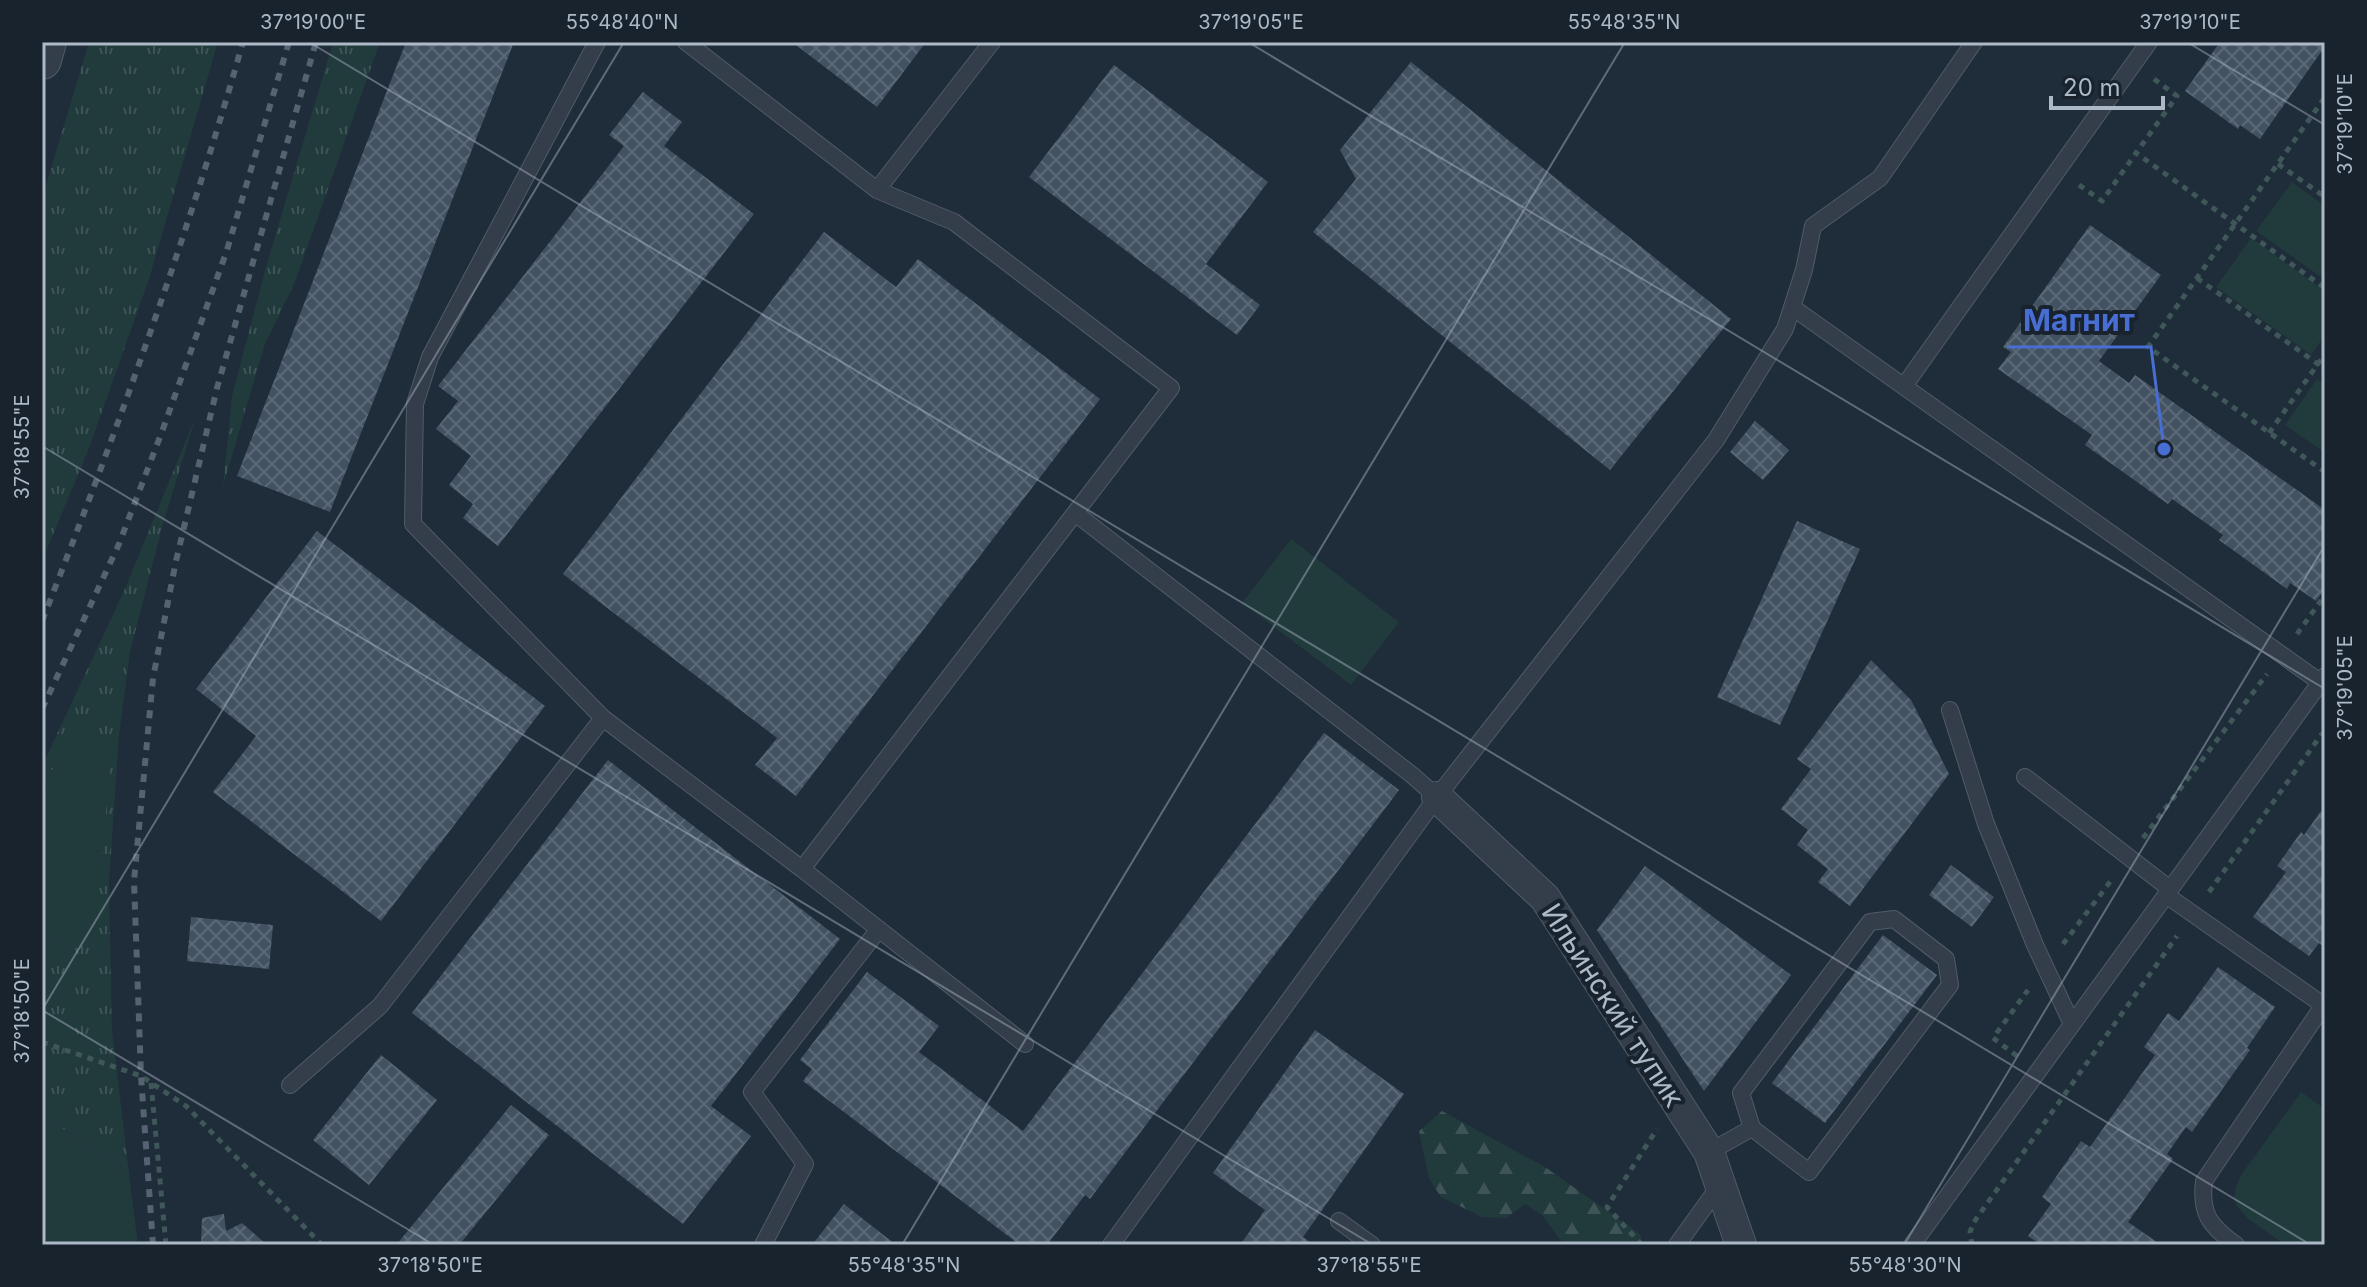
<svg xmlns="http://www.w3.org/2000/svg" width="2367" height="1287" viewBox="0 0 2367 1287" font-family="Inter,sans-serif">
<style>
.grass{fill:url(#grass-tufts)}
.forest{fill:url(#forest-firs)}
.green{fill:#213a3b}
.building{fill:url(#building-cross-hatch)}
.lines{fill:none;stroke-linecap:round;stroke-linejoin:round}
.service-casing{stroke:#505c68;stroke-width:18}
.minor-casing{stroke:#505c68;stroke-width:32}
.tertiary-casing{stroke:#505c68;stroke-width:40}
.path{stroke:#3f5758;stroke-width:5;stroke-dasharray:6 6;stroke-linecap:butt}
.service{stroke:#333e4a;stroke-width:16}
.minor{stroke:#333e4a;stroke-width:30}
.tertiary{stroke:#333e4a;stroke-width:38}
.rail{stroke:#546271;stroke-width:6;stroke-dasharray:8 8;stroke-linecap:butt}
.ticks{fill:none;stroke:#adb9c7;stroke-width:2;stroke-opacity:0.45}
.labels{text-anchor:middle;dominant-baseline:central;stroke-width:8;stroke-linejoin:round;paint-order:stroke}
.street-label{font-size:28px;fill:#adb9c7;stroke:#18232e}
.leader{fill:none;stroke:#486ed3;stroke-width:3}
.callout-dot{fill:#486ed3;stroke:#18232e;stroke-width:3}
.callout-label{font-size:30px;text-anchor:middle;font-weight:bold;fill:#486ed3;stroke:#18232e;stroke-width:8;stroke-linejoin:round;paint-order:stroke}
.neatline{fill:none;stroke:#adb9c7;stroke-width:3}
.ticks-label{font-size:20px;text-anchor:middle;fill:#adb9c7}
</style>
<defs>
<pattern id="grass-tufts" width="24" height="20" patternUnits="userSpaceOnUse" patternTransform="scale(2)"><rect width="24" height="20" fill="#213a3b"/><path d="M3 7l-1-3M5 7V3M7 7l1-3M15 17l-1-3M17 17v-4M19 17l1-3" fill="none" stroke="#3f5456"/></pattern>
<pattern id="forest-firs" width="22" height="20" patternUnits="userSpaceOnUse" patternTransform="scale(2)"><rect width="22" height="20" fill="#213a3b"/><path d="M5 1l3.5 6h-7zM16 11l3.5 6h-7z" fill="#3f5456"/></pattern>
<pattern id="building-cross-hatch" width="8" height="8" patternUnits="userSpaceOnUse" patternTransform="scale(2)"><rect width="8" height="8" fill="#425262"/><path d="M0 0l8 8M0 8l8-8" fill="none" stroke="#5b6977"/></pattern>
</defs>
<rect width="100%" height="100%" fill="#1f2c3a"/>
<path class="grass" d="M 89,42 L 218,42 L 149,279 L 88,451 L 42,561 L 42,198 Z
M 333,42 L 380,42 L 295,282 L 265,344 L 223,486 L 232,396 L 266,267 Z
M 196,416 L 163,524 L 130,652 L 119,735 L 109,883 L 112,1030 L 129,1173 L 42,1115 L 42,952 L 61,936 L 65,741 L 42,794 L 42,766 L 124,591 Z"/>
<path class="forest" d="M 1442,1111 L 1545,1167 L 1640,1234 L 1643,1245 L 1564,1245 L 1543,1216 L 1525,1204 L 1506,1218 L 1482,1217 L 1441,1197 L 1429,1179 L 1419,1131 Z"/>
<path class="green" d="M 2292,182 L 2325,206 L 2325,280 L 2256,231 Z
M 2251,238 L 2325,291 L 2325,335 L 2311,355 L 2216,287 Z
M 2317,379 L 2325,385 L 2325,453 L 2285,425 Z
M 1291,539 L 1399,622 L 1351,685 L 1242,603 Z
M 65,741 L 112,747 L 95,931 L 61,936 L 42,952 L 42,794 Z
M 2301,1092 L 2325,1109 L 2325,1245 L 2285,1245 L 2248,1219 L 2237,1206 L 2234,1198 L 2236,1186 L 2241,1175 Z
M 42,1115 L 129,1173 L 138,1245 L 42,1245 Z"/>
<path class="building" d="M 406,42 L 514,42 L 330,512 L 237,476 Z
M 792,42 L 926,42 L 877,107 Z
M 2220,42 L 2325,42 L 2325,54 L 2321,52 L 2260,139 L 2240,125 L 2238,129 L 2185,91 Z
M 1411,62 L 1731,319 L 1610,470 L 1313,232 L 1356,179 L 1340,150 Z
M 1114,65 L 1268,182 L 1206,264 L 1260,305 L 1237,335 L 1029,177 Z
M 643,92 L 682,122 L 664,146 L 754,214 L 498,546 L 463,518 L 473,504 L 449,485 L 471,456 L 436,429 L 458,401 L 438,386 L 624,146 L 609,135 Z
M 2090,225 L 2161,275 L 2099,361 L 2129,383 L 2135,375 L 2325,510 L 2325,588 L 2316,601 L 2290,583 L 2287,589 L 2219,540 L 2223,535 L 2172,499 L 2168,504 L 2085,445 L 2092,435 L 1998,369 L 2011,352 L 2003,347 Z
M 824,232 L 896,287 L 918,259 L 1100,399 L 796,796 L 755,765 L 777,738 L 563,574 Z
M 1755,421 L 1789,450 L 1763,480 L 1730,452 Z
M 1797,521 L 1860,549 L 1780,725 L 1717,697 Z
M 317,531 L 545,706 L 381,921 L 213,792 L 256,736 L 196,689 Z
M 1871,660 L 1911,700 L 1949,774 L 1850,906 L 1818,882 L 1828,869 L 1797,845 L 1808,830 L 1781,809 L 1811,769 L 1797,759 Z
M 1324,733 L 1399,790 L 1090,1199 L 1085,1195 L 1047,1245 L 1020,1245 L 803,1081 L 812,1069 L 800,1060 L 867,972 L 939,1026 L 919,1052 L 1023,1131 Z
M 608,760 L 840,939 L 711,1106 L 751,1136 L 683,1224 L 412,1013 Z
M 2321,811 L 2325,814 L 2325,948 L 2319,943 L 2309,956 L 2253,917 L 2286,872 L 2277,866 L 2301,832 L 2304,835 Z
M 1951,865 L 1994,897 L 1972,927 L 1929,895 Z
M 1645,866 L 1791,975 L 1704,1091 L 1597,930 Z
M 191,917 L 273,925 L 269,969 L 187,961 Z
M 1883,935 L 1937,975 L 1825,1123 L 1772,1083 Z
M 2218,967 L 2275,1007 L 2247,1048 L 2250,1050 L 2192,1132 L 2186,1127 L 2167,1154 L 2173,1159 L 2128,1222 L 2161,1245 L 2041,1245 L 2028,1236 L 2051,1204 L 2042,1197 L 2081,1141 L 2090,1147 L 2155,1055 L 2144,1047 L 2168,1013 L 2179,1021 Z
M 1315,1030 L 1404,1094 L 1303,1237 L 1314,1245 L 1240,1245 L 1265,1210 L 1213,1173 Z
M 381,1055 L 437,1100 L 369,1185 L 313,1140 Z
M 511,1105 L 549,1135 L 459,1245 L 399,1245 L 397,1244 Z
M 844,1204 L 896,1245 L 812,1245 Z
M 224,1214 L 226,1231 L 242,1223 L 267,1245 L 201,1245 L 202,1218 Z"/>
<g class="lines">
<g class="service-casing">
<path id="service" d="M 597,42 L 430,357 L 415,404 L 413,524 L 603,718
M 686,42 L 877,190 L 954,222 L 1171,388 L 1075,513 L 1412,775 L 1437,797
M 877,190 L 992,42
M 1792,307 L 2320,682
M 1904,386 L 2149,42
M 1950,710 L 1986,824 L 2035,945 L 2072,1024
M 2025,777 L 2170,889
M 2166,895 L 2323,1005
M 1025,1044 L 802,869 L 1075,513
M 290,1085 L 380,1006 L 603,718 L 802,869
M 1709,1152 L 1752,1128 L 1809,1172 L 1950,985 L 1946,959 L 1894,919 L 1870,922 L 1741,1093 L 1752,1128
M 1339,1221 L 1372,1245
M 763,1245 L 805,1164 L 752,1092 L 879,929
M 1111,1245 L 1437,797 L 1716,440 L 1785,329 L 1804,270 L 1813,226 L 1880,178 L 1974,42
M 1677,1245 L 1720,1185
M 1912,1245 L 2325,676
M 2236,1245 C 2210,1226 2200,1214 2204,1181 L 2325,1003"/>
</g>
<g class="minor-casing">
<path id="minor" d="M 1437,797 L 1545,898 L 1709,1152 L 1741,1245"/>
</g>
<g class="tertiary-casing">
<path id="tertiary" d="M 42,60 L 47,42"/>
</g>
<path class="path" d="M 2154,79 L 2177,96 L 2136,153 L 2325,288
M 2325,101 L 2323,100 L 2148,347 L 2325,472
M 2278,164 L 2325,197
M 2079,185 L 2102,201 L 2136,153
M 2197,278 L 2325,369
M 2269,433 L 2325,354
M 2297,634 L 2325,595
M 2143,838 L 2267,674
M 2209,892 L 2321,735 L 2325,733
M 2063,944 L 2113,878
M 42,1042 L 141,1076 L 186,1106 L 322,1245
M 2017,1056 L 1993,1038 L 2028,990
M 151,1083 L 166,1245
M 1642,1245 L 1607,1207 L 1657,1129
M 1972,1245 L 1970,1232 L 1974,1222 L 2177,936"/>
<use href="#service" class="service"/>
<use href="#minor" class="minor"/>
<use href="#tertiary" class="tertiary"/>
<path class="rail" d="M 42,621 C 117,431 187,239 243,42
M 42,709 L 119,544 L 163,429 L 227,250 L 289,42
M 153,1245 L 141,1076 L 134,881 L 153,678 L 176,561 L 217,388 L 316,42"/>
</g>
<path class="ticks" d="M 309,42 L 2311,1245M 1248,42 L 2325,689M 2187,42 L 2325,125M 42,446 L 1373,1245M 42,1010 L 434,1245M 42,1010 L 624,42M 902,1245 L 1625,42M 1904,1245 L 2325,545"/>
<g class="labels">
<g class="street-label">
<text transform="translate(1613 1005) rotate(57)">Ильинский тупик</text>
</g>
</g>
<path class="leader" d="M2164 449L2151 347H2007"/>
<circle class="callout-dot" cx="2164" cy="449" r="8"/>
<g class="callout-label">
<text x="2079" y="331">Магнит</text>
</g>
<rect width="2367" height="1287" fill="none" stroke="#18232e" stroke-width="88"/>
<path d="M2051 96v12h112v-12" fill="none" stroke="#adb9c7" stroke-width="4"/>
<text x="2063" y="96" font-size="24" fill="#adb9c7" stroke="#18232e" stroke-width="6" paint-order="stroke">20 m</text>
<rect x="44" y="44" width="2279" height="1199" class="neatline"/>
<g class="ticks-label">
<text x="313" y="29">37°19'00"E</text>
<text x="622" y="29">55°48'40"N</text>
<text x="1251" y="29">37°19'05"E</text>
<text x="1624" y="29">55°48'35"N</text>
<text x="2190" y="29">37°19'10"E</text>
<text transform="translate(2345 124) rotate(-90)" y="7">37°19'10"E</text>
<text transform="translate(22 447) rotate(-90)" y="7">37°18'55"E</text>
<text transform="translate(2345 688) rotate(-90)" y="7">37°19'05"E</text>
<text transform="translate(22 1011) rotate(-90)" y="7">37°18'50"E</text>
<text x="430" y="1272">37°18'50"E</text>
<text x="904" y="1272">55°48'35"N</text>
<text x="1369" y="1272">37°18'55"E</text>
<text x="1905" y="1272">55°48'30"N</text>
</g>
</svg>
